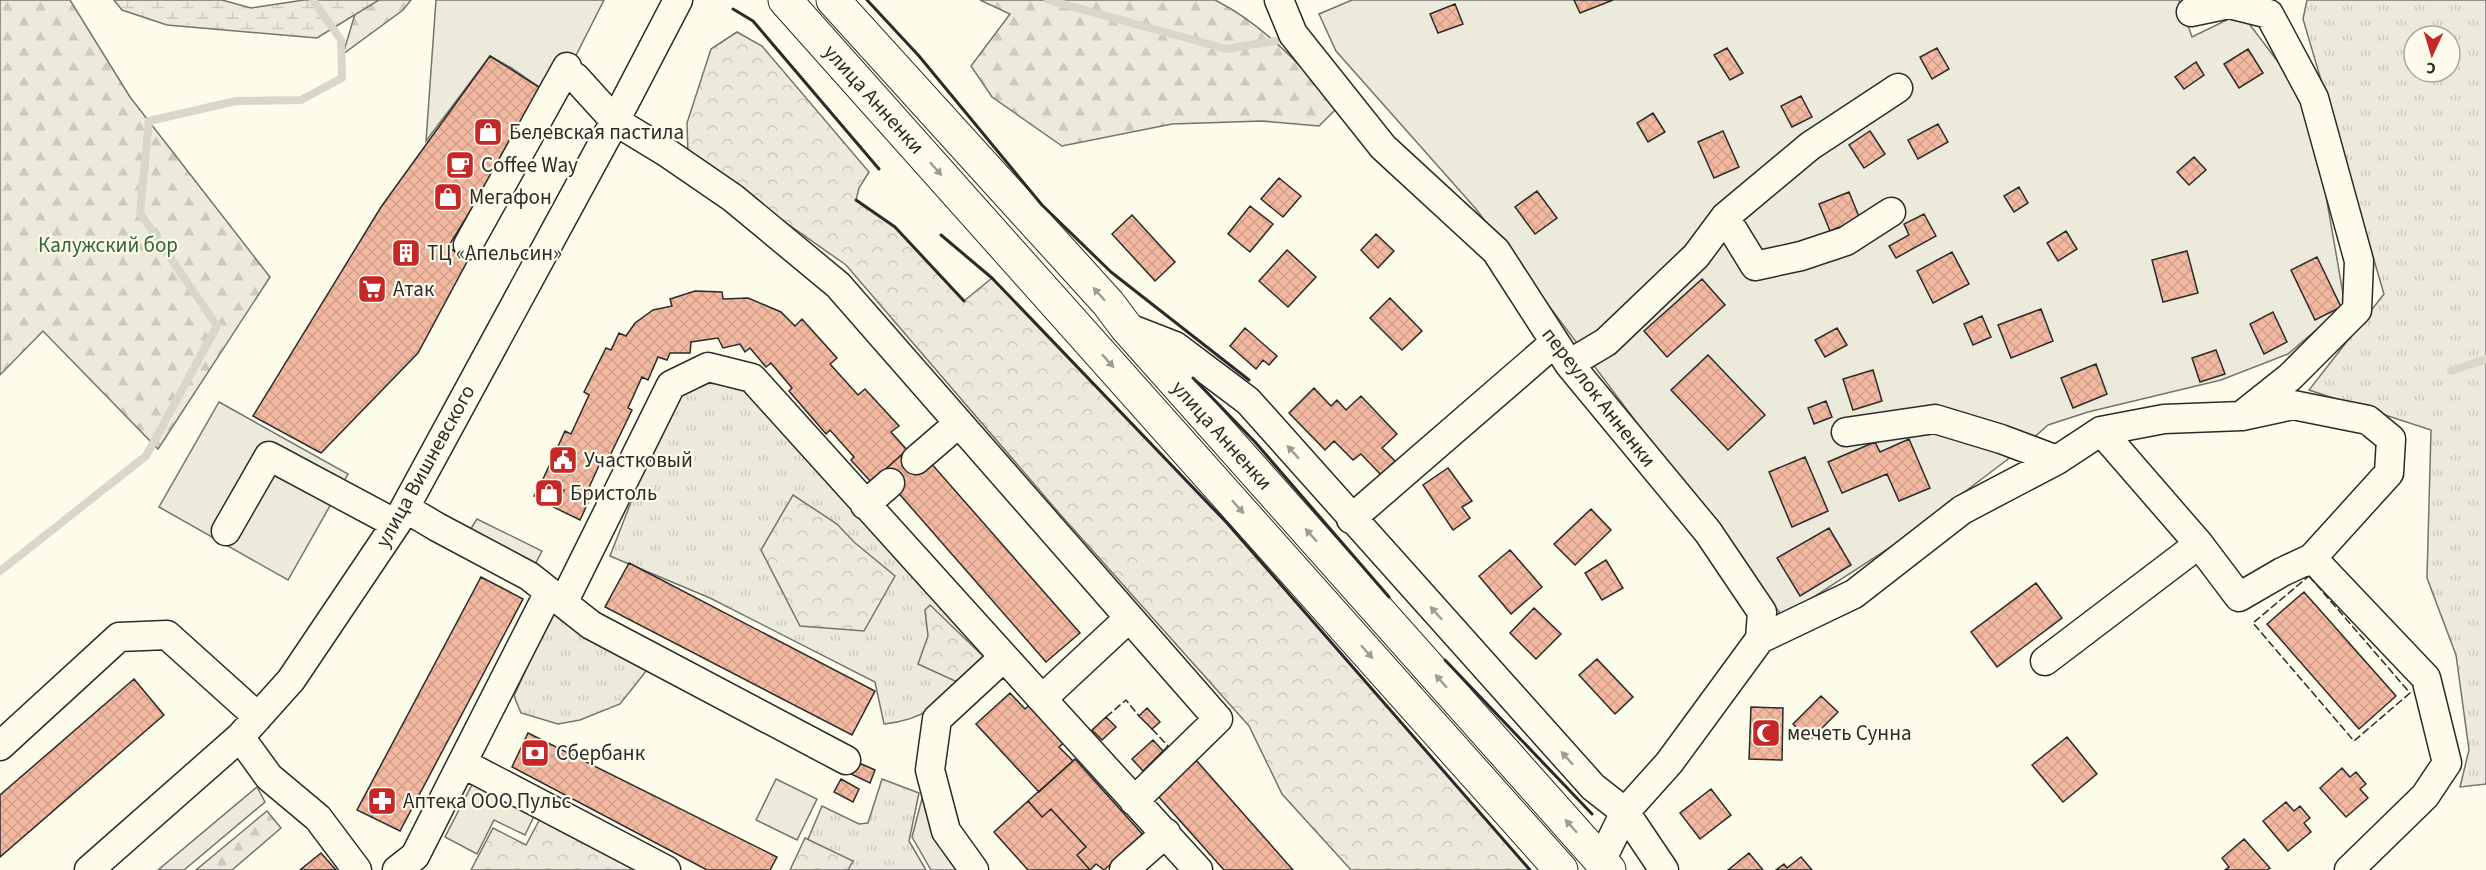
<svg xmlns="http://www.w3.org/2000/svg" width="2486" height="870" viewBox="0 0 2486 870" font-family="'Source Sans 3',sans-serif">
<style>
.grass{fill:url(#grass-tufts);stroke:#74746e;stroke-width:1.5;fill-rule:evenodd}
.forest{fill:url(#forest-firs);stroke:#74746e;stroke-width:1.5}
.wetland{fill:url(#wetland-marsh);stroke:#74746e;stroke-width:1.5}
.park{fill:url(#park-crowns);stroke:#74746e;stroke-width:1.5}
.garden{fill:#ecebdb;stroke:#74746e;stroke-width:1.5}
.parking{fill:#eceadb;stroke:#74746e;stroke-width:1.5}
.lines{fill:none;stroke-linecap:round;stroke-linejoin:round}
.stream{stroke:#d8d7c9;stroke-width:8}
.building{fill:url(#building-cross-hatch);stroke:#2b2b2b;stroke-width:1.5}
.minor-casing{stroke:#2b2b2b;stroke-width:31}
.major-casing{stroke:#2b2b2b;stroke-width:35}
.minor{stroke:#fdfbea;stroke-width:28}
.major{stroke:#fdfbea;stroke-width:33}
.fence{stroke:#2b2b2b;stroke-width:1.5;stroke-dasharray:8 3;stroke-linecap:butt}
.wall{stroke:#2b2b2b;stroke-width:3}
.oneway{fill:#9e9d94}
.labels{text-anchor:middle;dominant-baseline:central;stroke-width:4.5;stroke-linejoin:round;paint-order:stroke}
.street-label{font-size:21px;fill:#2b2b2b;stroke:#fdfbea}
.poi-label{font-size:21px;fill:#2b2b2b;stroke:#fdfbea;text-anchor:start}
.park-label{font-size:21px;fill:#34623c;stroke:#fdfbea}
</style>
<defs>
<pattern id="grass-tufts" width="24" height="20" patternUnits="userSpaceOnUse" patternTransform="scale(1.5)"><rect width="24" height="20" fill="#ecebdb"/><path d="M3 7l-1-3M5 7V3M7 7l1-3M15 17l-1-3M17 17v-4M19 17l1-3" fill="none" stroke="#cbcabc"/></pattern>
<pattern id="forest-firs" width="22" height="20" patternUnits="userSpaceOnUse" patternTransform="scale(1.5)"><rect width="22" height="20" fill="#ecebdb"/><path d="M5 1l3.5 6h-7zM16 11l3.5 6h-7z" fill="#cbcabc"/></pattern>
<pattern id="wetland-marsh" width="20" height="14" patternUnits="userSpaceOnUse" patternTransform="scale(1.5)"><rect width="20" height="14" fill="#ecebdb"/><path d="M1 5h8M5 5V1M11 12h8M15 12V8" fill="none" stroke="#cbcabc"/></pattern>
<pattern id="park-crowns" width="20" height="18" patternUnits="userSpaceOnUse" patternTransform="scale(1.5)"><rect width="20" height="18" fill="#ecebdb"/><path d="M2 6a3 3 0 1 1 6 0M12 15a3 3 0 1 1 6 0" fill="none" stroke="#cbcabc"/></pattern>
<pattern id="building-cross-hatch" width="8" height="8" patternUnits="userSpaceOnUse" patternTransform="scale(1.5)"><rect width="8" height="8" fill="#f2b8a0"/><path d="M0 0l8 8M0 8l8-8" fill="none" stroke="#d09e8a"/></pattern>
</defs>
<rect width="100%" height="100%" fill="#fdfbea"/>
<path class="grass" d="M 2307,0 L 2486,0 L 2486,784 L 2460,787 L 2469,750 L 2456,655 L 2427,578 L 2431,430 L 2309,390 L 2384,294 L 2303,19 ZM 2414,36 L 2450,36 L 2450,72 L 2414,72 Z
M 707,374 L 745,388 L 994,657 C 958,689 935,719 884,724 L 875,682 L 710,598 L 610,556 L 674,392 Z
M 552,612 L 651,665 L 620,704 L 580,720 L 558,724 L 521,713 L 514,696 Z
M 882,779 L 919,793 L 909,841 L 926,870 L 795,870 L 822,806 L 859,824 L 868,823 Z"/>
<path class="forest" d="M 0,0 L 70,0 L 130,97 L 270,277 L 158,449 L 43,331 L 0,375 Z
M 354,0 L 411,0 L 403,10 L 343,54 L 358,4 Z
M 980,0 L 1215,0 C 1265,25 1301,67 1339,106 L 1319,126 L 1262,121 L 1172,124 L 1062,146 L 992,97 L 971,66 L 1010,14 Z
M 267,811 L 281,828 L 232,870 L 196,870 Z"/>
<path class="wetland" d="M 114,0 L 222,0 L 251,8 L 304,0 L 379,0 L 317,38 L 167,25 L 122,10 Z"/>
<path class="park" d="M 737,32 L 762,46 L 869,172 L 859,188 L 856,200 L 895,227 L 964,301 L 992,278 L 1227,523 L 1530,870 L 1351,870 L 1282,794 L 1249,726 L 1059,513 L 846,265 L 688,154 L 687,123 L 711,49 Z
M 793,495 L 837,524 L 854,542 L 895,576 L 864,631 L 800,626 L 761,550 Z
M 930,605 L 983,656 L 969,677 L 955,681 L 918,664 L 928,636 L 925,610 Z
M 541,817 L 643,870 L 471,870 L 493,828 L 526,845 Z
M 805,838 L 853,861 L 848,870 L 790,870 Z"/>
<path class="garden" d="M 1352,0 L 2179,0 L 2192,37 L 2241,13 L 2310,104 L 2345,305 L 2288,354 L 2221,380 L 2088,412 L 2048,425 L 2020,450 L 1897,543 L 1783,617 L 1476,209 L 1336,51 L 1319,14 Z"/>
<path class="parking" d="M 436,0 L 604,0 L 558,91 L 545,91 L 510,67 L 490,56 L 426,141 Z
M 219,402 L 348,474 L 288,580 L 159,507 Z
M 477,519 L 542,551 L 529,576 L 463,541 Z
M 475,779 L 537,810 L 525,835 L 494,820 L 477,854 L 445,837 Z
M 776,779 L 817,799 L 797,840 L 756,820 Z
M 257,787 L 265,802 L 184,870 L 158,870 Z
M 925,787 L 967,870 L 931,870 L 912,837 Z"/>
<g class="lines">
<path class="stream" d="M 1048,0 L 1226,49 L 1275,41
M 2451,371 L 2486,359
M 0,571 L 146,456 L 217,326 L 140,213 L 149,121 L 236,101 L 301,100 L 342,78 L 341,40 L 313,0"/>
</g>
<path class="building" d="M 1574,0 L 1613,0 L 1580,13 Z
M 1455,4 L 1463,24 L 1438,33 L 1430,14 Z
M 1727,48 L 1743,73 L 1730,80 L 1714,55 Z
M 1937,48 L 1949,69 L 1932,79 L 1920,57 Z
M 2248,49 L 2263,73 L 2239,88 L 2224,64 Z
M 490,56 L 545,91 L 448,247 L 468,260 L 418,353 L 321,453 L 253,416 L 381,207 Z
M 2196,62 L 2204,75 L 2184,89 L 2175,77 Z
M 1801,96 L 1812,117 L 1792,127 L 1781,106 Z
M 1653,113 L 1665,132 L 1648,142 L 1637,123 Z
M 1938,124 L 1948,142 L 1918,159 L 1908,140 Z
M 1723,131 L 1739,167 L 1714,178 L 1698,142 Z
M 1870,131 L 1885,154 L 1864,168 L 1849,145 Z
M 2194,157 L 2206,170 L 2189,185 L 2177,172 Z
M 1279,178 L 1301,196 L 1283,217 L 1261,199 Z
M 2019,187 L 2028,203 L 2014,212 L 2004,196 Z
M 1537,191 L 1557,218 L 1535,234 L 1515,207 Z
M 1849,192 L 1860,219 L 1830,231 L 1819,204 Z
M 1250,206 L 1273,224 L 1250,252 L 1228,234 Z
M 1924,214 L 1936,236 L 1896,258 L 1889,246 L 1909,235 L 1904,224 Z
M 1132,215 L 1175,262 L 1155,281 L 1112,234 Z
M 2066,231 L 2077,249 L 2058,261 L 2047,243 Z
M 1376,234 L 1394,251 L 1378,268 L 1361,250 Z
M 1287,250 L 1316,277 L 1288,307 L 1259,281 Z
M 2187,251 L 2198,293 L 2163,302 L 2152,260 Z
M 1952,252 L 1969,284 L 1933,303 L 1917,271 Z
M 2317,257 L 2341,307 L 2315,320 L 2291,270 Z
M 1702,279 L 1725,305 L 1667,357 L 1644,331 Z
M 695,291 L 722,292 L 723,299 L 748,298 L 781,312 L 795,326 L 802,319 L 837,358 L 830,364 L 858,395 L 865,389 L 899,426 L 891,432 L 907,450 L 871,482 L 851,460 L 854,457 L 830,430 L 826,434 L 789,391 L 792,388 L 771,363 L 766,367 L 750,348 L 745,352 L 740,344 L 723,348 L 718,338 L 691,342 L 690,353 L 670,353 L 667,360 L 658,357 L 648,380 L 642,377 L 628,408 L 632,410 L 606,464 L 601,461 L 587,492 L 592,494 L 580,520 L 539,500 L 548,481 L 543,479 L 565,431 L 571,434 L 589,395 L 584,392 L 606,348 L 611,350 L 619,333 L 626,336 L 635,323 L 653,310 L 672,306 L 670,299 Z
M 1390,298 L 1422,331 L 1402,350 L 1370,318 Z
M 2041,309 L 2053,341 L 2011,358 L 1998,325 Z
M 2273,312 L 2287,342 L 2264,354 L 2250,324 Z
M 1982,316 L 1991,337 L 1973,345 L 1964,324 Z
M 1245,328 L 1277,356 L 1269,365 L 1263,360 L 1256,369 L 1230,346 Z
M 1837,328 L 1847,345 L 1825,357 L 1815,340 Z
M 2216,350 L 2225,374 L 2200,382 L 2192,358 Z
M 1708,355 L 1765,415 L 1728,450 L 1671,390 Z
M 2096,364 L 2107,394 L 2073,408 L 2061,378 Z
M 1873,370 L 1882,401 L 1853,410 L 1843,379 Z
M 1314,388 L 1331,406 L 1337,400 L 1346,410 L 1361,396 L 1397,434 L 1382,448 L 1395,461 L 1381,475 L 1361,454 L 1353,460 L 1334,441 L 1325,450 L 1289,413 Z
M 1826,401 L 1832,417 L 1814,424 L 1808,408 Z
M 1909,439 L 1930,488 L 1899,501 L 1887,474 L 1842,493 L 1828,462 L 1875,442 L 1880,452 Z
M 907,450 L 930,462 L 1080,633 L 1046,662 L 881,473 Z
M 1805,457 L 1828,511 L 1792,527 L 1769,472 Z
M 1448,468 L 1472,501 L 1462,507 L 1470,518 L 1453,530 L 1423,485 Z
M 543,479 L 564,490 L 555,507 L 534,496 Z
M 1591,509 L 1611,530 L 1575,565 L 1554,544 Z
M 1829,528 L 1851,565 L 1800,596 L 1777,558 Z
M 1510,550 L 1542,587 L 1511,614 L 1479,576 Z
M 1606,560 L 1623,588 L 1602,600 L 1585,573 Z
M 629,563 L 875,691 L 852,735 L 605,607 Z
M 481,577 L 523,599 L 400,831 L 357,810 Z
M 2036,583 L 2062,618 L 1997,667 L 1971,632 Z
M 2304,592 L 2396,696 L 2359,729 L 2267,624 Z
M 1534,608 L 1561,634 L 1536,659 L 1510,633 Z
M 1597,659 L 1633,697 L 1615,714 L 1579,675 Z
M 134,679 L 164,715 L 0,857 L 0,795 Z
M 1010,693 L 1025,709 L 1034,701 L 1068,739 L 1059,747 L 1073,761 L 1039,792 L 976,724 Z
M 1821,696 L 1838,712 L 1809,741 L 1793,724 Z
M 1751,707 L 1783,708 L 1782,760 L 1749,759 Z
M 1147,708 L 1160,722 L 1152,729 L 1139,716 Z
M 1106,717 L 1116,727 L 1102,740 L 1092,730 Z
M 528,733 L 777,857 L 770,870 L 707,870 L 512,767 Z
M 2067,737 L 2097,774 L 2063,802 L 2032,765 Z
M 1153,740 L 1163,751 L 1143,771 L 1132,759 Z
M 1075,759 L 1144,836 L 1104,870 L 1096,864 L 1090,870 L 1077,855 L 1086,847 L 1051,809 L 1042,817 L 1028,801 Z
M 1196,760 L 1293,870 L 1224,870 L 1157,795 Z
M 857,762 L 875,770 L 870,783 L 851,774 Z
M 2342,768 L 2350,777 L 2356,772 L 2366,784 L 2360,789 L 2368,798 L 2346,817 L 2320,788 Z
M 841,779 L 859,789 L 853,802 L 834,792 Z
M 1711,789 L 1731,815 L 1700,839 L 1680,813 Z
M 1028,801 L 1042,817 L 1051,809 L 1086,847 L 1077,855 L 1090,870 L 1028,870 L 994,832 Z
M 2286,802 L 2294,811 L 2300,806 L 2310,818 L 2304,823 L 2311,832 L 2288,851 L 2263,821 Z
M 2244,839 L 2270,868 L 2267,870 L 2225,870 L 2229,867 L 2222,858 Z
M 321,853 L 336,870 L 300,870 Z
M 1749,853 L 1763,870 L 1728,870 Z
M 1801,857 L 1812,870 L 1776,870 L 1784,864 L 1787,868 Z"/>
<g class="lines">
<g class="minor-casing">
<path id="minor" d="M 1279,0 L 1293,34 L 1383,147 L 1496,251 L 1569,364 L 1708,532 L 1762,612 L 1760,639 L 1669,763 L 1625,812 L 1601,861
M 2191,12 L 2229,4 L 2269,14 L 2314,98 L 2359,261 L 2357,310 L 2290,377 L 2246,412
M 575,77 L 615,121 L 666,152 L 733,198 L 838,285 L 1218,719 L 1134,801
M 1725,217 L 1755,266 L 1801,256 L 1846,241 L 1891,212
M 468,245 L 567,67
M 1126,327 L 1175,346 L 1248,401 L 1593,787 L 1625,812 L 1664,870
M 1569,364 L 1606,342 L 1696,256 L 1725,217 L 1810,146 L 1898,88
M 1846,432 L 1935,419 L 2001,439 L 2057,460
M 916,460 L 959,423
M 865,505 L 890,483
M 405,508 L 437,527 L 529,576 L 591,625 L 846,760
M 1351,519 L 1553,344
M 226,531 L 269,456 L 396,524
M 2312,558 L 2426,678 L 2447,763 L 2425,796 L 2349,870
M 563,603 L 671,385 L 708,367 L 752,378 L 1042,699 L 1129,618
M 1760,639 L 1854,594 L 1962,510 L 2057,460 L 2101,431 L 2164,419 L 2242,416 L 2293,405 L 2368,420 L 2391,439 L 2389,473 L 2312,558 L 2282,572 L 2239,597 L 2199,544 L 2101,431
M 2045,661 L 2199,544
M 1042,699 L 1198,870
M 240,737 L 269,777 L 318,818 L 357,870
M 0,746 L 119,637 L 167,635 L 258,717
M 462,763 L 549,592
M 89,870 L 240,737 L 291,680 L 396,524 L 615,121 L 678,0
M 397,870 L 415,856 L 462,763 L 666,870
M 974,870 L 946,831 L 930,770 L 937,719 L 1004,657
M 1124,870 L 1166,833"/>
</g>
<g class="major-casing">
<path id="major" d="M 785,0 L 1561,870
M 833,0 L 1108,303 L 1126,327 L 1609,870"/>
</g>
<use href="#minor" class="minor"/>
<use href="#major" class="major"/>
<path class="fence" d="M 2309,576 L 2410,693 L 2354,741 L 2253,623 Z
M 1106,717 L 1126,700 L 1139,716
M 1152,729 L 1168,746 L 1163,751"/>
<path class="wall" d="M 867,0 L 919,56 L 1042,205 L 1111,272 L 1249,380
M 733,9 L 753,21 L 879,169
M 856,200 L 895,227 L 964,301
M 941,235 L 992,278 L 1227,523 L 1530,870
M 1193,378 L 1255,442 L 1389,597
M 1445,660 L 1592,814"/>
</g>
<defs><path id="oneway-solid" d="M-6-.8H1V-3.2L6.5 0L1 3.2V.8H-6Z" transform="scale(1.5)"/></defs>
<g class="oneway">
<use href="#oneway-solid" transform="translate(936 169) rotate(48)"/>
<use href="#oneway-solid" transform="translate(1099 294) rotate(-132)"/>
<use href="#oneway-solid" transform="translate(1108 361) rotate(48)"/>
<use href="#oneway-solid" transform="translate(1293 452) rotate(-131)"/>
<use href="#oneway-solid" transform="translate(1238 507) rotate(48)"/>
<use href="#oneway-solid" transform="translate(1311 535) rotate(-132)"/>
<use href="#oneway-solid" transform="translate(1436 613) rotate(-132)"/>
<use href="#oneway-solid" transform="translate(1367 652) rotate(48)"/>
<use href="#oneway-solid" transform="translate(1441 681) rotate(-132)"/>
<use href="#oneway-solid" transform="translate(1567 758) rotate(-132)"/>
<use href="#oneway-solid" transform="translate(1571 826) rotate(-132)"/>
</g>
<defs>
<g id="shop-square" transform="scale(1.5)"><rect x="-9" y="-9" width="18" height="18" rx="4" fill="#c62828" stroke="#fdfbea"/><path d="M-5-2.5h2.3a2.7 3.5 0 0 1 5.4 0H5L5.5 6h-11ZM-1.5-2.5h3a1.5 2.3 0 0 0-3 0Z" fill="#fff"/></g>
<g id="cafe-square" transform="scale(1.5)"><rect x="-9" y="-9" width="18" height="18" rx="4" fill="#c62828" stroke="#fdfbea"/><path d="M-5.5-4.5H6V0H3Q3 3.5 0 3.5H-2.5Q-5.5 3.5-5.5 0ZM3-3.2v2h1.7v-2ZM-6 4.5H4V6H-6Z" fill="#fff"/></g>
<g id="building-square" transform="scale(1.5)"><rect x="-9" y="-9" width="18" height="18" rx="4" fill="#c62828" stroke="#fdfbea"/><path d="M-4-6H4V6H1V3H-1V6H-4ZM-2.5-4.3h1.7v1.8h-1.7ZM.8-4.3h1.7v1.8H.8ZM-2.5-1h1.7V.8h-1.7ZM.8-1h1.7V.8H.8Z" fill="#fff"/></g>
<g id="supermarket-square" transform="scale(1.5)"><rect x="-9" y="-9" width="18" height="18" rx="4" fill="#c62828" stroke="#fdfbea"/><path d="M-6-5.5h2.5l.6 2H6L4.5 2H-2.5L-4.4-4H-6ZM-1.5 3.2a1.3 1.3 0 1 0 .1 0ZM3 3.2a1.3 1.3 0 1 0 .1 0Z" fill="#fff"/></g>
<g id="civic-square" transform="scale(1.5)"><rect x="-9" y="-9" width="18" height="18" rx="4" fill="#c62828" stroke="#fdfbea"/><path d="M-.6-6.5H3V-4.5H.6V-3L4-1V1h2V6H-6V1h2V-1L-.6-3ZM-1.2 2.5V6h2.4V2.5Z" fill="#fff"/></g>
<g id="mosque-square" transform="scale(1.5)"><rect x="-9" y="-9" width="18" height="18" rx="4" fill="#c62828" stroke="#fdfbea"/><path d="M3.5-4.9A6 6 0 1 0 3.5 4.9A5 5 0 1 1 3.5-4.9Z" fill="#fff"/></g>
<g id="bank-square" transform="scale(1.5)"><rect x="-9" y="-9" width="18" height="18" rx="4" fill="#c62828" stroke="#fdfbea"/><path d="M-6-4H6V4H-6ZM0-2.3a2.3 2.3 0 1 0 0 4.6a2.3 2.3 0 1 0 0-4.6Z" fill="#fff"/></g>
<g id="pharmacy-square" transform="scale(1.5)"><rect x="-9" y="-9" width="18" height="18" rx="4" fill="#c62828" stroke="#fdfbea"/><path d="M-2-6h4v4h4v4h-4v4h-4v-4h-4v-4h4Z" fill="#fff"/></g>
</defs>
<g fill-rule="evenodd">
<use href="#shop-square" x="488" y="132"/>
<use href="#cafe-square" x="460" y="165"/>
<use href="#shop-square" x="448" y="197"/>
<use href="#building-square" x="406" y="253"/>
<use href="#supermarket-square" x="372" y="289"/>
<use href="#civic-square" x="563" y="460"/>
<use href="#shop-square" x="549" y="493"/>
<use href="#mosque-square" x="1766" y="733"/>
<use href="#bank-square" x="535" y="753"/>
<use href="#pharmacy-square" x="382" y="801"/>
</g>
<g class="labels">
<g class="street-label">
<text transform="translate(874 99) rotate(48)">улица Анненки</text>
<text transform="translate(1599 397) rotate(52)">переулок Анненки</text>
<text transform="translate(1222 435) rotate(48)">улица Анненки</text>
<text transform="translate(425 466) rotate(-61)">улица Вишневского</text>
</g>
<g class="poi-label">
<text x="509" y="132">Белевская пастила</text>
<text x="481" y="165">Coffee Way</text>
<text x="469" y="197">Мегафон</text>
<text x="427" y="253">ТЦ «Апельсин»</text>
<text x="393" y="289">Атак</text>
<text x="584" y="460">Участковый</text>
<text x="570" y="493">Бристоль</text>
<text x="1787" y="733">мечеть Сунна</text>
<text x="556" y="753">Сбербанк</text>
<text x="403" y="801">Аптека ООО Пульс</text>
</g>
<g class="park-label">
<text x="108" y="245">Калужский бор</text>
</g>
</g>
<g transform="translate(2432 54) rotate(184)"><circle r="28" fill="#fdfbea" stroke="#a9a89e" stroke-width="1.5"/>
<path d="M0-4.5L10 22L0 15L-10 22Z" fill="#c62828"/>
<text y="-9" font-size="16" font-weight="bold" text-anchor="middle" fill="#2b2b2b">С</text>
</g>
</svg>
